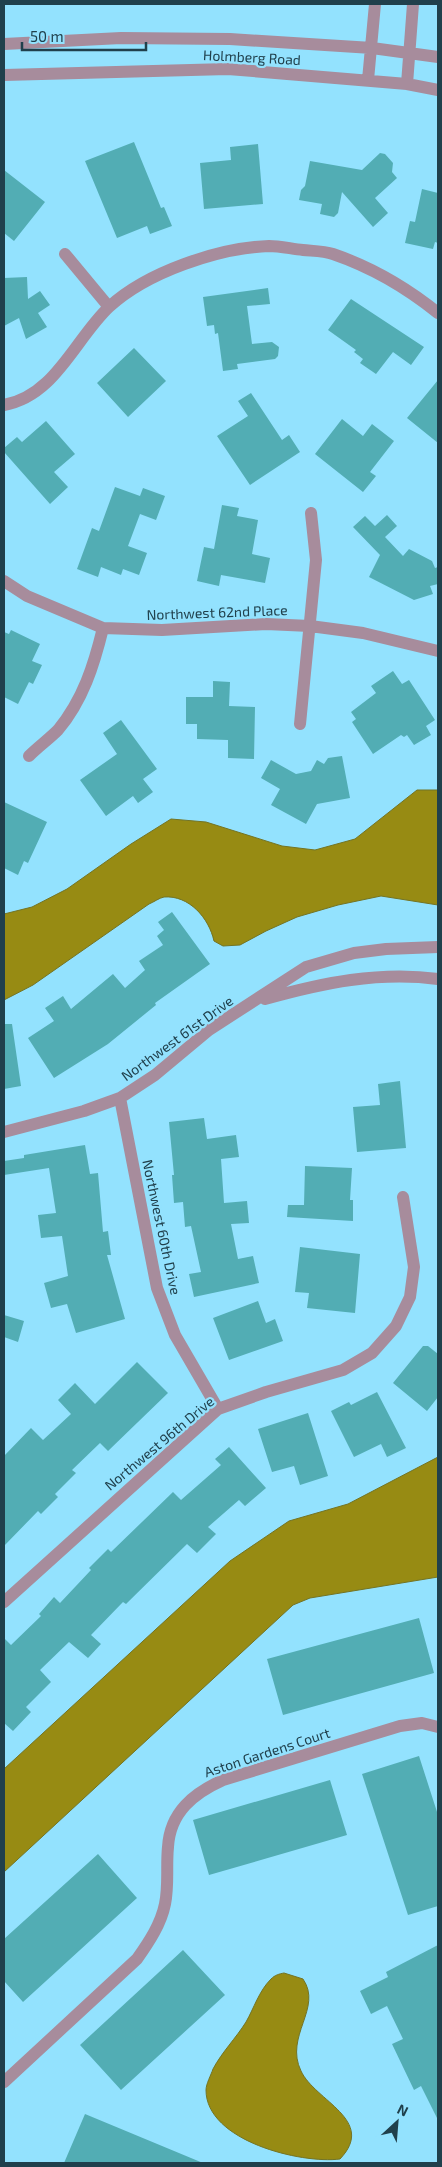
<svg xmlns="http://www.w3.org/2000/svg" width="442" height="2167" viewBox="0 0 442 2167" font-family="'Exo 2',sans-serif">
<style>
.water{fill:#978b13;stroke:#737424}
.building{fill:#52adb4}
.lines{fill:none;stroke-linecap:round;stroke-linejoin:round}
.minor{stroke:#a78c9c;stroke-width:12}
.labels{text-anchor:middle;dominant-baseline:central;stroke-width:4.5;stroke-linejoin:round;paint-order:stroke}
.street-label{font-size:14px;fill:#20404c;stroke:#93e2fe}
</style>
<rect width="100%" height="100%" fill="#93e2fe"/>
<path class="water" d="M 417,790 L 438,790 L 438,905 L 381,896 L 338,905 L 297,917 L 266,931 L 240,945 L 223,946 L 214,941 C 209,918 189,895 164,897 C 159,898 154,902 149,904 L 33,985 L 4,1000 L 4,914 L 32,907 L 67,889 L 131,844 L 171,819 L 206,822 L 282,846 L 315,850 L 355,839 Z
M 438,1457 L 438,1577 L 310,1598 L 293,1605 L 4,1872 L 4,1769 L 230,1561 L 289,1521 L 348,1504 Z
M 284,1973 L 303,1979 C 323,2008 284,2036 301,2071 C 315,2101 377,2120 340,2159 C 301,2164 206,2141 206,2090 C 206,2084 211,2075 213,2069 C 222,2052 236,2038 246,2022 C 254,2008 259,1991 271,1979 C 275,1975 279,1974 284,1973 Z"/>
<path class="building" d="M 134,142 L 161,208 L 164,207 L 172,226 L 150,234 L 147,226 L 117,238 L 85,161 Z
M 258,144 L 263,204 L 204,209 L 200,163 L 231,160 L 230,147 Z
M 380,153 L 385,154 L 393,163 L 392,172 L 397,178 L 375,198 L 388,213 L 373,227 L 342,192 L 338,213 L 334,217 L 320,214 L 322,204 L 299,200 L 301,190 L 305,186 L 310,161 L 362,170 Z
M 4,170 L 45,202 L 14,241 L 4,233 Z
M 422,189 L 438,193 L 438,243 L 435,242 L 433,249 L 405,243 L 410,221 L 415,222 Z
M 27,277 L 28,299 L 40,291 L 50,305 L 38,313 L 47,327 L 26,339 L 19,318 L 4,326 L 4,278 Z
M 268,288 L 270,304 L 247,306 L 252,344 L 272,342 L 279,347 L 278,356 L 275,359 L 237,364 L 238,369 L 223,371 L 218,333 L 215,334 L 214,325 L 207,326 L 203,297 Z
M 351,299 L 424,347 L 411,365 L 393,352 L 376,374 L 360,363 L 363,359 L 354,352 L 356,350 L 328,330 Z
M 134,348 L 166,381 L 128,417 L 97,383 Z
M 438,380 L 438,443 L 407,418 Z
M 251,393 L 282,440 L 289,435 L 300,452 L 250,485 L 217,436 L 248,416 L 238,401 Z
M 342,419 L 363,436 L 372,424 L 394,441 L 370,472 L 376,476 L 363,492 L 315,454 Z
M 46,421 L 75,454 L 54,472 L 68,487 L 50,504 L 4,452 L 4,448 L 17,437 L 22,442 Z
M 115,487 L 140,496 L 143,488 L 165,496 L 156,520 L 140,514 L 128,546 L 147,553 L 139,575 L 123,569 L 121,575 L 101,567 L 98,577 L 77,569 L 92,528 L 99,531 Z
M 222,505 L 239,508 L 237,516 L 258,520 L 252,554 L 270,558 L 265,583 L 221,575 L 219,586 L 197,581 L 204,547 L 214,549 Z
M 387,515 L 397,526 L 385,537 L 403,556 L 409,549 L 432,561 L 435,568 L 438,567 L 438,584 L 430,586 L 433,594 L 414,600 L 369,577 L 380,555 L 353,527 L 365,516 L 375,526 Z
M 11,630 L 40,644 L 32,661 L 42,665 L 33,684 L 29,682 L 18,704 L 4,697 L 4,632 L 9,634 Z
M 393,671 L 402,684 L 409,680 L 435,720 L 426,726 L 431,735 L 414,745 L 407,735 L 404,737 L 401,735 L 373,754 L 352,722 L 356,719 L 351,712 L 376,693 L 371,686 Z
M 213,681 L 230,682 L 229,706 L 255,707 L 254,759 L 228,758 L 228,740 L 197,739 L 197,724 L 186,724 L 186,697 L 213,697 Z
M 121,720 L 157,769 L 143,779 L 153,792 L 138,803 L 133,796 L 106,816 L 80,780 L 117,754 L 103,733 Z
M 342,756 L 350,798 L 317,804 L 306,824 L 271,805 L 280,789 L 261,778 L 271,760 L 296,774 L 311,771 L 317,760 L 324,764 L 328,758 Z
M 4,802 L 47,822 L 28,863 L 24,861 L 18,875 L 4,868 Z
M 172,912 L 210,964 L 155,1003 L 156,1005 L 108,1044 L 54,1078 L 28,1038 L 54,1021 L 45,1008 L 63,996 L 71,1009 L 113,974 L 125,988 L 145,970 L 139,961 L 163,945 L 157,936 L 164,930 L 158,922 Z
M 4,1024 L 12,1024 L 21,1086 L 4,1089 Z
M 400,1081 L 406,1148 L 357,1152 L 353,1107 L 380,1105 L 378,1084 Z
M 204,1118 L 207,1139 L 236,1135 L 239,1157 L 221,1159 L 224,1203 L 247,1201 L 249,1223 L 231,1224 L 238,1259 L 253,1256 L 259,1283 L 194,1297 L 189,1274 L 201,1272 L 191,1226 L 185,1227 L 183,1202 L 174,1203 L 172,1175 L 174,1175 L 169,1122 Z
M 85,1145 L 90,1174 L 98,1173 L 103,1232 L 108,1231 L 111,1255 L 107,1255 L 125,1319 L 76,1333 L 67,1304 L 51,1308 L 44,1283 L 68,1276 L 62,1236 L 41,1238 L 38,1215 L 56,1213 L 49,1168 L 4,1175 L 4,1161 L 24,1158 L 24,1155 Z
M 305,1166 L 352,1168 L 350,1200 L 353,1200 L 353,1221 L 287,1217 L 288,1205 L 304,1205 Z
M 300,1247 L 360,1254 L 355,1313 L 307,1308 L 309,1293 L 295,1292 Z
M 258,1301 L 266,1323 L 275,1319 L 283,1341 L 229,1360 L 213,1318 Z
M 4,1315 L 24,1321 L 18,1342 L 4,1337 Z
M 423,1346 L 428,1346 L 438,1354 L 438,1397 L 427,1411 L 393,1383 Z
M 137,1362 L 168,1393 L 108,1451 L 100,1443 L 72,1470 L 76,1473 L 55,1494 L 58,1497 L 41,1514 L 38,1511 L 4,1546 L 4,1456 L 31,1428 L 43,1440 L 71,1414 L 58,1400 L 75,1383 L 95,1404 Z
M 377,1392 L 406,1448 L 387,1457 L 381,1444 L 354,1457 L 331,1411 L 349,1402 L 351,1405 Z
M 308,1413 L 328,1476 L 300,1485 L 294,1466 L 272,1472 L 258,1429 Z
M 229,1447 L 266,1488 L 245,1506 L 239,1500 L 208,1527 L 216,1534 L 197,1553 L 187,1544 L 126,1604 L 123,1602 L 91,1635 L 101,1644 L 88,1658 L 69,1642 L 40,1670 L 51,1682 L 26,1707 L 31,1712 L 13,1731 L 4,1723 L 4,1638 L 11,1645 L 41,1616 L 39,1614 L 54,1597 L 60,1603 L 91,1570 L 89,1568 L 108,1549 L 111,1552 L 173,1492 L 181,1500 L 221,1465 L 215,1459 Z
M 419,1618 L 434,1673 L 283,1715 L 267,1659 Z
M 419,1756 L 438,1815 L 438,1906 L 408,1915 L 362,1774 Z
M 330,1780 L 347,1835 L 209,1875 L 193,1820 Z
M 98,1854 L 137,1898 L 23,2002 L 4,1981 L 4,1939 Z
M 438,1945 L 438,2120 L 421,2086 L 414,2090 L 392,2044 L 403,2039 L 387,2006 L 371,2014 L 360,1991 L 388,1977 L 386,1972 Z
M 183,1950 L 225,1995 L 121,2090 L 80,2045 Z
M 85,2114 L 203,2163 L 64,2163 Z"/>
<g class="lines">
<path class="minor" d="M 4,44 L 121,38 L 230,39 L 372,48 L 438,57
M 4,75 L 228,69 L 407,84 L 438,90
M 368,80 L 375,4
M 407,84 L 413,4
M 65,254 L 109,307
M 4,405 C 55,396 75,339 109,307 C 147,272 218,248 269,246 C 280,246 292,249 303,250 C 313,251 324,251 333,254 C 371,267 407,288 438,313
M 4,581 L 27,596 L 103,628 L 162,630 L 266,624 L 310,626 L 363,633 L 438,651
M 300,724 L 316,560 L 311,513
M 29,756 C 38,747 49,739 58,730 C 83,700 94,665 103,628
M 265,999 C 322,983 379,971 438,979
M 120,1098 L 157,1288 L 175,1335 L 218,1409
M 4,1132 L 84,1111 L 120,1098 L 155,1075 L 209,1030 L 306,967 L 354,953 L 386,949 L 438,947
M 4,1602 L 218,1409 L 266,1392 L 343,1370 L 372,1353 L 396,1326 L 410,1297 L 414,1267 L 403,1197
M 4,2082 L 137,1959 C 149,1942 161,1924 165,1904 C 169,1885 166,1866 168,1847 C 170,1812 194,1793 223,1780 L 400,1726 L 422,1723 L 438,1727"/>
</g>
<g class="labels">
<g class="street-label">
<text transform="translate(252 57) rotate(3)">Holmberg Road</text>
<text transform="translate(217 612) rotate(-2)">Northwest 62nd Place</text>
<text transform="translate(177 1038) rotate(-36)">Northwest 61st Drive</text>
<text transform="translate(162 1227) rotate(78)">Northwest 60th Drive</text>
<text transform="translate(159 1443) rotate(-40)">Northwest 96th Drive</text>
<text transform="translate(267 1752) rotate(-18)">Aston Gardens Court</text>
</g>
</g>
<rect width="442" height="2167" fill="none" stroke="#20404c" stroke-width="10"/>
<g transform="translate(397 2122) rotate(26)" stroke="#93e2fe" stroke-width="4" paint-order="stroke">
<path d="M0-4L9 19L0 12L-9 19Z" fill="#20404c"/>
<text y="-8" font-size="14" font-weight="bold" text-anchor="middle" fill="#20404c">N</text>
</g>
<path d="M22 42v8h124v-8" fill="none" stroke="#20404c" stroke-width="2.5"/>
<text x="30" y="42" font-size="15" fill="#20404c" stroke="#93e2fe" stroke-width="4" paint-order="stroke">50 m</text>
</svg>
